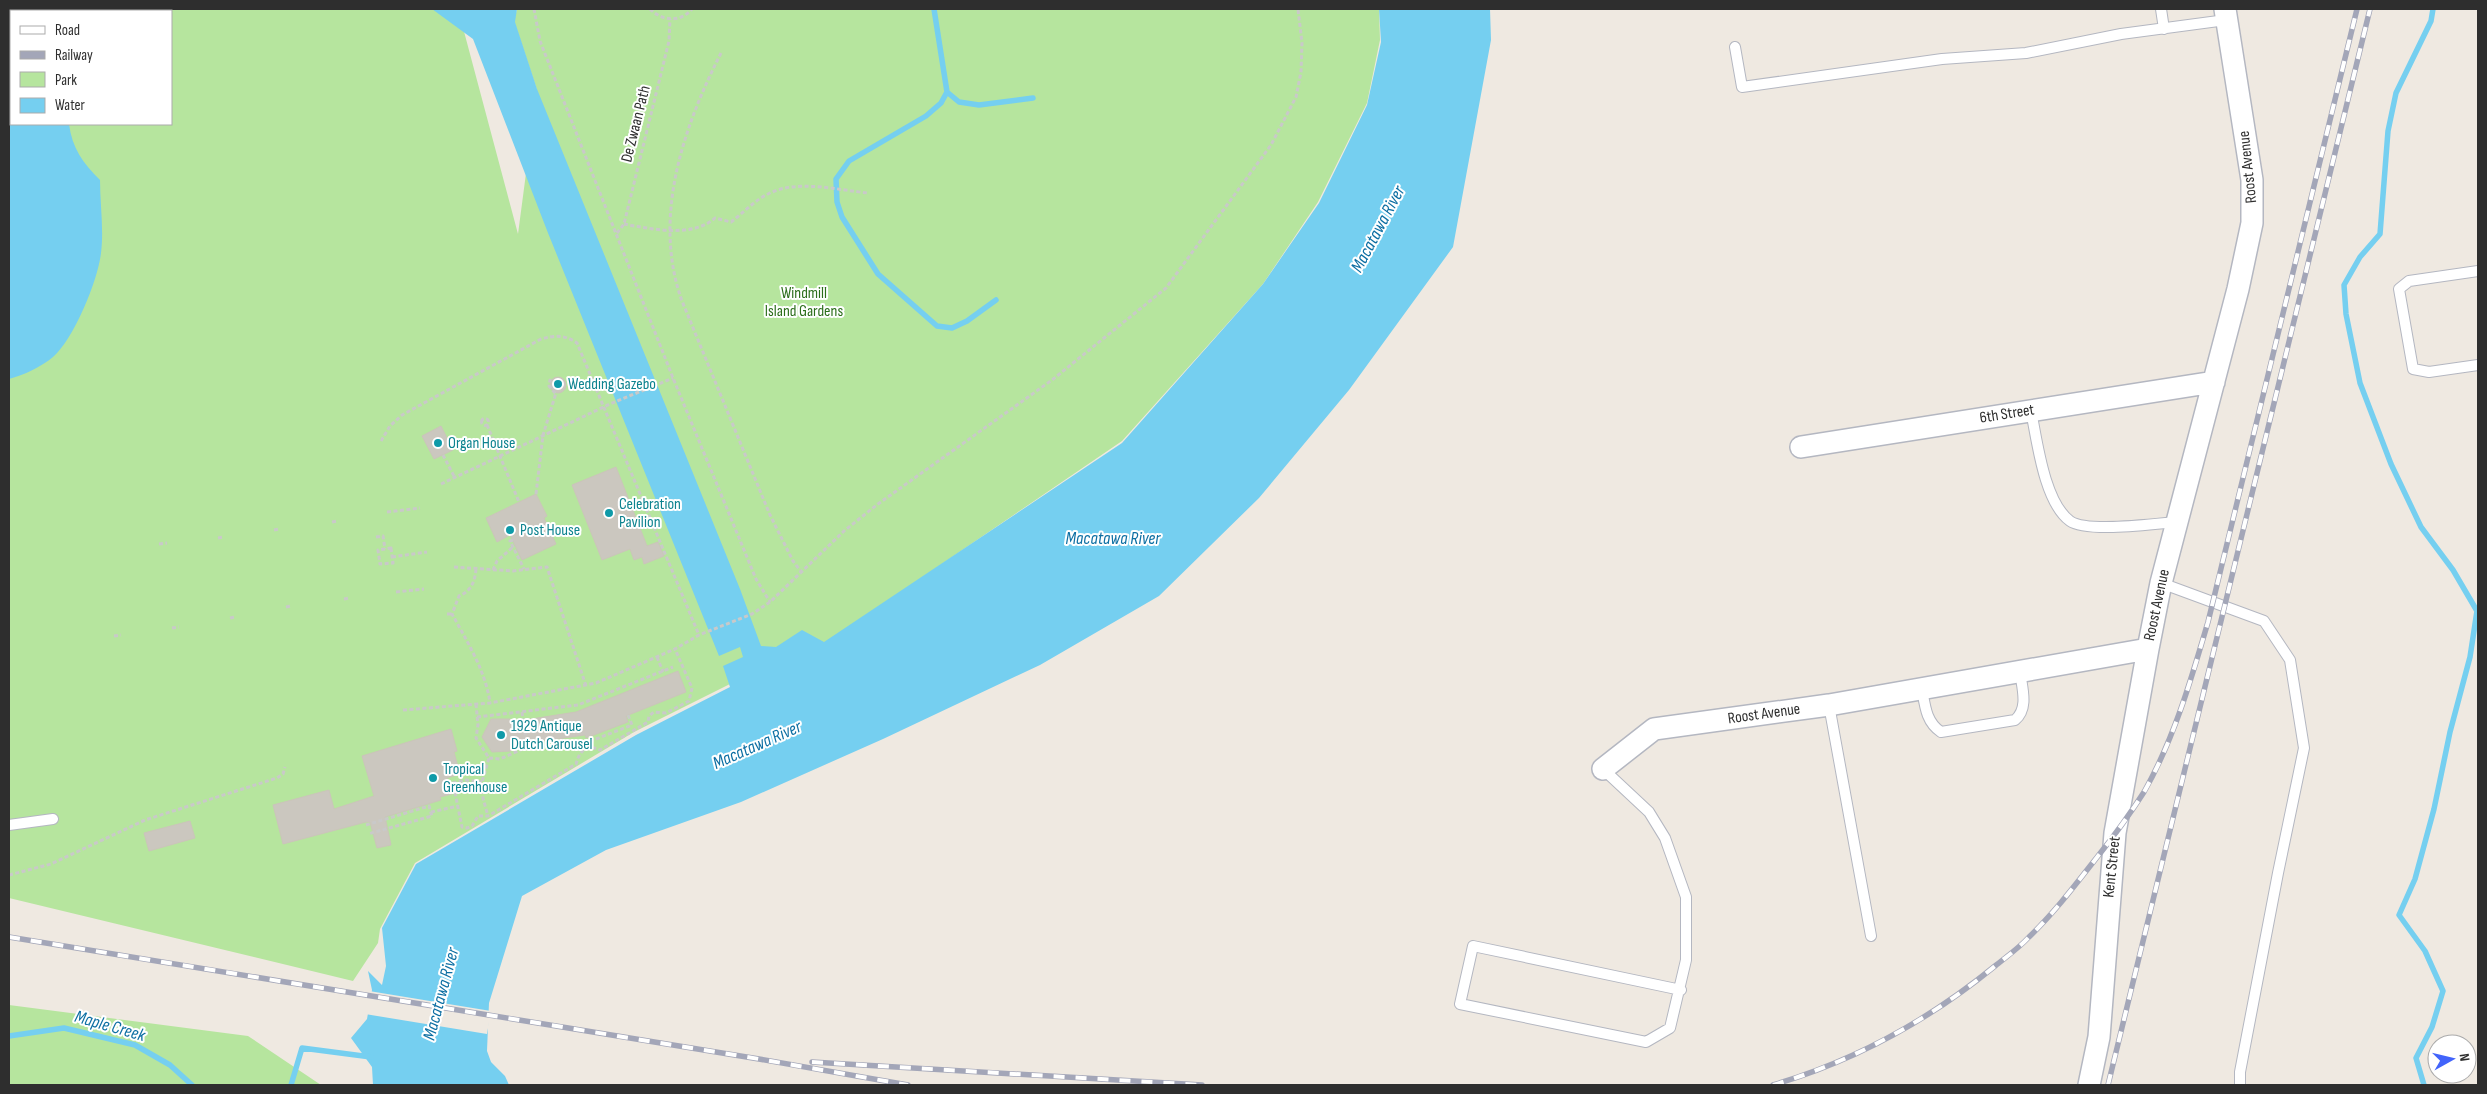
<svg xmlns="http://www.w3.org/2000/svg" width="2487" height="1094" viewBox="0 0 2487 1094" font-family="'Sofia Sans Condensed',sans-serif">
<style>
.green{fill:#b6e59e;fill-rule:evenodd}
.water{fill:#75cff0}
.pier{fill:#efe9e1}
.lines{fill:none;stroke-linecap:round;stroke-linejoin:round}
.stream{stroke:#75cff0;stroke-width:5.5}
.building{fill:#cbc7bf;stroke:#cbc5ba}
.service-casing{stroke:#b4b7c1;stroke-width:12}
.minor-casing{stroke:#b4b7c1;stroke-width:24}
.path{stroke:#c9c9c9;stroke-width:3;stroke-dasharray:4 2.5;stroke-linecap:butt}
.service{stroke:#fff;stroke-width:10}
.minor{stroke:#fff;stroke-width:21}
.rail-casing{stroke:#a3a6b8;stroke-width:5.5}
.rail{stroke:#fff;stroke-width:4;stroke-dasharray:11;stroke-linecap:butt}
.culture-dot{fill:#0f9aa8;stroke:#fff;stroke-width:2}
.labels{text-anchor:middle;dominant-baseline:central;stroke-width:4;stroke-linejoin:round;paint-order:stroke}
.street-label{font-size:16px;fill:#2e2e2e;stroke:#fff}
.park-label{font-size:16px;fill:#2c6e1b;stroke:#fff}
.culture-label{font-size:16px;fill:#0d838f;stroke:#fff;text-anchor:start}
.water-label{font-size:18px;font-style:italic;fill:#0d6fa3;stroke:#fff}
</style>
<rect width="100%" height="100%" fill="#efe9e1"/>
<path class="green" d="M 9,9 L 458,9 L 518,234 L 537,90 L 514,21 L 517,9 L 1379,9 L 1380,40 L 1367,103 L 1318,202 L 1263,284 L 1122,441 L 826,643 L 730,684 L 634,732 L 415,863 L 380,929 L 378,943 L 353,981 L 9,898 ZM 11,11 L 171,11 L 171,124 L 11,124 Z
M 9,1005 L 248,1036 L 321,1085 L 9,1085 Z"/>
<path class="water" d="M 432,9 L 517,9 L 515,22 L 537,89 L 740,589 L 761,646 L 776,647 L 802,630 L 824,642 L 1122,443 L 1263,284 L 1319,203 L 1367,105 L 1381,42 L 1379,9 L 1490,9 L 1491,40 L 1453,247 L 1349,390 L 1259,498 L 1159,596 L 1040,665 L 883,739 L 741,802 L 606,850 L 522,896 L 489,1003 L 487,1051 L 491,1062 L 505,1076 L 509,1085 L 373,1085 L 372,1067 L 351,1038 L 367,1019 L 372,990 L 368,971 L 382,985 L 386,966 L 382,928 L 416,864 L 636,735 L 730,687 L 723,666 L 743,657 L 740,647 L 719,656 L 548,233 L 473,39 Z
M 9,35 L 11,35 L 11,124 L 69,124 C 72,148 83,163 100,180 C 100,204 104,230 101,253 C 98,280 74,339 53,357 C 41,367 24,375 9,379 Z"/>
<path class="pier" d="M 369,991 L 491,1011 L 487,1034 L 365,1014 Z"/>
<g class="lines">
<path class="stream" d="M 934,9 L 947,92 L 941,103 L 926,116 L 849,161 L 836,179 L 837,202 L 842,217 L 878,274 L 937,326 L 952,328 L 967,321 L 996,300
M 947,92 L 959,102 L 979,105 L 1033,98
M 9,1036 L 64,1028 L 135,1045 L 170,1065 L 192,1085
M 291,1085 L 302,1048 L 371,1057
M 2424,1085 L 2416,1058 L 2432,1027 L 2443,991 L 2425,951 L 2399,915 L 2415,879 L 2434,809 L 2450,732 L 2470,657 L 2477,611 L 2453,570 L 2421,527 L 2391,464 L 2360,383 L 2346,314 L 2344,285 L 2360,257 L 2380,234 L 2388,131 L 2396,93 L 2431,21 L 2433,9"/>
</g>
<path class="building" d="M550 385a8 8 0 1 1 16 0a8 8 0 1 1-16 0Z
M 441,426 L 453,450 L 434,459 L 422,436 Z
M 616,467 L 647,546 L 658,542 L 664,556 L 644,564 L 642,557 L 634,560 L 630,549 L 602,560 L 572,485 Z
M 536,494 L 547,516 L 544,518 L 556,544 L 522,560 L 510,535 L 497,542 L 486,518 Z
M 678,671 L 686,692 L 626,716 L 628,722 L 586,738 L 585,735 L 515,745 L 511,751 L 492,752 L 482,737 L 491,719 L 510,719 L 512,722 L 576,712 Z
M 451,729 L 457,751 L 454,752 L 460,774 L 447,778 L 452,794 L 440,797 L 441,800 L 385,817 L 391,845 L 377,848 L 370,822 L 366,822 L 283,844 L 273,805 L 329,790 L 334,809 L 374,796 L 362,756 Z
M 190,821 L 195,838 L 149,851 L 144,833 Z"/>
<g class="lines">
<g class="service-casing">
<path id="service" d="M 2161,9 L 2164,29
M 1735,47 L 1742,87 L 1942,59 L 2026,53 L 2121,34 L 2226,20
M 2478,271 L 2409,281 L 2399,289 L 2413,369 L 2429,372 L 2478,365
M 2031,411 C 2037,440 2044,502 2070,521 C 2087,533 2154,524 2176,522
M 2161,583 L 2264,621 L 2290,660 L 2304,748 L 2278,873 L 2240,1072 L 2240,1085
M 1922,689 C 1925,706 1926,722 1941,732 L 2015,720 C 2029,708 2022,688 2020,672
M 1829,705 L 1871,936
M 1603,769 L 1649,812 L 1665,838 L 1686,897 L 1686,960 L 1670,1028 L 1646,1042 L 1460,1004 L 1473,946 L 1681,990
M 9,825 L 53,819"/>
</g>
<g class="minor-casing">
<path id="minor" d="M 1801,447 L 2214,382
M 1603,769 L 1654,729 L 1829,705 L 2148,649 L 2161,583 L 2238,289 L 2252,223 L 2252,180 L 2225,9
M 2089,1085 L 2099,1037 L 2115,833 L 2148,649"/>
</g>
<path class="path" d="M 534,9 L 540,41 L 673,378 L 756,579 L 770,602
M 650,9 C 662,21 680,23 692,9
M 721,53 C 683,128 652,218 682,301 L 770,515 L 793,561 L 802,573
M 624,224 C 651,229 693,238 715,218 L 731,222 C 743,213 755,200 768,194 C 796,179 838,190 868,193
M 617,233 L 624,224 L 669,41 L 670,19
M 551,381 L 550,380 L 549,386 L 556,394
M481.5 422a3.5 3.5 0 1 1 7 0a3.5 3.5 0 1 1-7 0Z
M 487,425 L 519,502
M 381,441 L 390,426 L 402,415 L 541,339 C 555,335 566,335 577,343 L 699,635
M 443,455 L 455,478
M 441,484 L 610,404 L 673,378
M 536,494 L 543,435 L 556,393
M 387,512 L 420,508
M 332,522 L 338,521
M 274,530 L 280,529
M 376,537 L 383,536 L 385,549
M 218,538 L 224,537
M 513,540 L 510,541 L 524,569
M 159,544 L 167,543
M 391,548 L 393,563 L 380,564 L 378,550 Z
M 392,557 L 427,552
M 454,567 L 513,571 L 547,567 L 586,686
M 476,569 C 475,582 471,591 459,596 L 452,614 C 467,641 486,672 490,703
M 493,570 L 497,561 L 513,547
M 396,592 L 424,589
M 344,599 L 350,598
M 286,607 L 292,606
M 447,614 L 452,614
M 230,618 L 236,617
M 172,628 L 179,627
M 114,636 L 121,635
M 657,657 L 663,672
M 476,704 L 478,725 L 476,738 L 489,758 L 482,782 L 483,798 L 488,816
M 403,710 L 490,703 L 596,683 L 675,649 L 699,635 L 752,614 L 770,602 L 844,531 L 878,504 L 1052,380 L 1166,288 L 1271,145 L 1296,97 L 1301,72 L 1302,43 L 1298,9
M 522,712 L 527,747
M 477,717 L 578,705 L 673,667
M 489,758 L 500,759 L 527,747 L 583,744 L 632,725 L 628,715
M 482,782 L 466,780 L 453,783 L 462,827 L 467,828 L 472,826 L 478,816 L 488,816 L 576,764 C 580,750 586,744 600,750 L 648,722 L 649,716 L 654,712 L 666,713 L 689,701 L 692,688 L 675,649
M 431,812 L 458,806
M 366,825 L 429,806 L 432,816 L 368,834
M 9,875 L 51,864 L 145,820 L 277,778 L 283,774 L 285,767"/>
<use href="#service" class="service"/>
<use href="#minor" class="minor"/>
<g class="rail-casing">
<path id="rail" d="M 9,937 L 759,1059 L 908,1085
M 812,1062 L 1202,1085
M 1773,1085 C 1854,1061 1929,1020 1995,966 C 2006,957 2019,948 2029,937 C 2055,912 2076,884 2098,856 C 2114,836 2130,814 2144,792 C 2174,739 2191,680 2208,622 L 2357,9
M 2108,1085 L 2370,9"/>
</g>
<use href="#rail" class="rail"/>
</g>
<g class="culture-dot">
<circle cx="558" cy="384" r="5"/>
<circle cx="438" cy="443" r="5"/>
<circle cx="609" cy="513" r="5"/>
<circle cx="510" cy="530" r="5"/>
<circle cx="501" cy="735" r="5"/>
<circle cx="433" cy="778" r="5"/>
</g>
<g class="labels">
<g class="street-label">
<text transform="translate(636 124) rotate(-76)">De Zwaan Path</text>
<text transform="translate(2248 167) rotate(-96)">Roost Avenue</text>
<text transform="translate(2007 414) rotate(-9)">6th Street</text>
<text transform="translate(2157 605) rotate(-78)">Roost Avenue</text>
<text transform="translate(1764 714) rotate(-8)">Roost Avenue</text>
<text transform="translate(2112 867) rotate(-84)">Kent Street</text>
</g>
<g class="park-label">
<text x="804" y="293">Windmill<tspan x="804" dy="18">Island Gardens</tspan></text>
</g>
<g class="culture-label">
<text x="568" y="384">Wedding Gazebo</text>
<text x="448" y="443">Organ House</text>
<text x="619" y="504">Celebration<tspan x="619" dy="18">Pavilion</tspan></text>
<text x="520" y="530">Post House</text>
<text x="511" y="726">1929 Antique<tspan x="511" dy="18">Dutch Carousel</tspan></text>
<text x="443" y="769">Tropical<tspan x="443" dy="18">Greenhouse</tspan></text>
</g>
<g class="water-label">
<text transform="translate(1378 229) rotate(-62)">Macatawa River</text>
<text x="1113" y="538">Macatawa River</text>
<text transform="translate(757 745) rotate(-24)">Macatawa River</text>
<text transform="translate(441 994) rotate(-75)">Macatawa River</text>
<text transform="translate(110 1026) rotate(16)">Maple Creek</text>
</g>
</g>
<rect width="2487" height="1094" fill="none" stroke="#2e2e2e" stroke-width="20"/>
<rect x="10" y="10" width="162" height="115" fill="#ffffff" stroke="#ababab"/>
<rect x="20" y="26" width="25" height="8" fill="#ffffff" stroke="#ababab"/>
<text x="55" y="35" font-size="15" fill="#2e2e2e">Road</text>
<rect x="20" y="51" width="25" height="8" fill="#a3a6b8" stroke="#ababab"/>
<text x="55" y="60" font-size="15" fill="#2e2e2e">Railway</text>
<rect x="20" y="72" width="25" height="15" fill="#b6e59e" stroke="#ababab"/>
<text x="55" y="85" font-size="15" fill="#2e2e2e">Park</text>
<rect x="20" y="98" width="25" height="15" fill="#75cff0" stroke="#ababab"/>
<text x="55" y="110" font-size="15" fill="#2e2e2e">Water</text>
<g transform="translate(2452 1059) rotate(82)"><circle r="24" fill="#ffffff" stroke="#ababab"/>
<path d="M0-4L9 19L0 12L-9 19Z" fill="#4264fb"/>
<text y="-8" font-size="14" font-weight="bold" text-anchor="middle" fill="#2e2e2e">N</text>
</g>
</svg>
